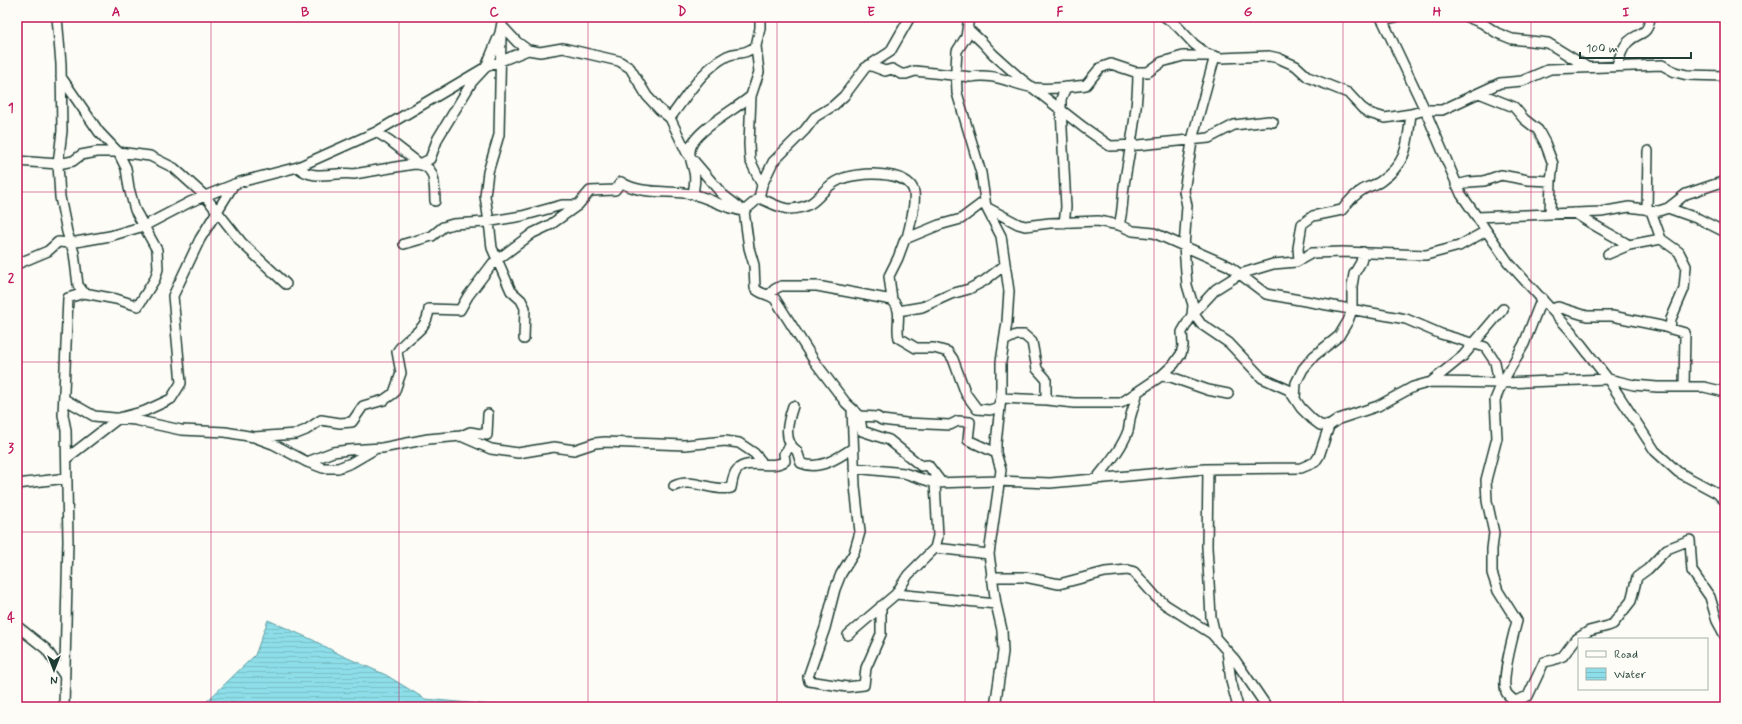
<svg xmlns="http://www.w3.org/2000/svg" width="1742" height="724" viewBox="0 0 1742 724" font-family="Mynerve,sans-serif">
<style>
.water{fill:url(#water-rules);stroke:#619ea1}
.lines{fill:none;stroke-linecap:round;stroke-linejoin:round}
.minor-casing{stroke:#1f3d34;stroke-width:12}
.minor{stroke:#fdfcf7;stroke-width:9}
.grid{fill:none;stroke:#c2185b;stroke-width:1;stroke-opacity:0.55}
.neatline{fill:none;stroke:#c2185b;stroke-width:1.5}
.grid-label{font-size:13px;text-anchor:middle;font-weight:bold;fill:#c2185b}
</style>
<defs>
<pattern id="water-rules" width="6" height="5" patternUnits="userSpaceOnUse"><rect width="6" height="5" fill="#8ddee9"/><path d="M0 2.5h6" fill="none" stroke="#79bfc8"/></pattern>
</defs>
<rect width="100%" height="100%" fill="#fdfcf7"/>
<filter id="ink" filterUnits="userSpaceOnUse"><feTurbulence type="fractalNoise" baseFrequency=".025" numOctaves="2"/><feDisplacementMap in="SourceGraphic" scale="8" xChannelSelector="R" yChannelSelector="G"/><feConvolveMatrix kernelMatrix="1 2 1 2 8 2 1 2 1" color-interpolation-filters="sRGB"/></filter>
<g filter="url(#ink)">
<path class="water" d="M 268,620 L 313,640 L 341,655 L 386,675 L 425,699 L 514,707 L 201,707 L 255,655 Z"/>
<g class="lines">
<g class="minor-casing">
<path id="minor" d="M 57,17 L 61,64 L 62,131 L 58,164 L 73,161 L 81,155 L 97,152 L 118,152 L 150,156 L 174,168 L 205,196 L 242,243 L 286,284
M 760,17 L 760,28 L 756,46 L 759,72 L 751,96 L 749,144 L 750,160 L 762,185
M 969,17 L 966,37 L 957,51 L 956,67 L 957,93 L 981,173 L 986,207 L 1001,236 L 1009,291 L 1007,322 L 1001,362 L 1001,398 L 996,443 L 996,453 L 1001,470 L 989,554 L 996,604 L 1002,630 L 1003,652 L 995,707
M 1165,17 L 1177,26 L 1194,44 L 1207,54 L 1221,58 L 1269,56 L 1278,58 L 1296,66 L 1308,77 L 1348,93 L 1362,108 L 1369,113 L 1385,118 L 1411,114 L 1425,110 L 1442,110 L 1500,83 L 1522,81 L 1550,69 L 1662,65 L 1675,72 L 1687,75 L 1725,76
M 1381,17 L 1425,110 L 1461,194 L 1508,262 L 1570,330 L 1608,379 L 1655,451 L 1678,472 L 1717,493 L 1725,501
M 1467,17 L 1482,23 L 1497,33 L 1512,39 L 1548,43 L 1587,67
M 1382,20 L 1396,17
M 502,26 L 517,42 L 528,50 L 540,52 L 563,48 L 619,61 L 630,68 L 647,96 L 659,109 L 670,118 L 687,153 L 722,194 L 744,211 L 749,248 L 754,265 L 755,288 C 760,295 768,293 775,299 L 815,362 L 846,403 L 860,416 L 862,431 L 889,440 L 921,466 L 928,465 L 941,482
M 968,29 L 982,42 L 993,54 L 1020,78 L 1083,127 L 1110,146 L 1139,145 L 1209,138 L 1234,125 L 1269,121 L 1273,122
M 501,36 L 499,135 L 488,172 L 485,196 L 489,222 L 492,248 L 511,291 L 521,300 L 525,308 L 524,339
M 869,65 L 885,71 L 892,69 L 901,74 L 906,74 L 915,71 L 971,77 C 995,72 1013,85 1035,88 C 1052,90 1069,87 1086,85 L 1100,68 L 1111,64 L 1135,72 L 1148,72 L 1162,62 L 1183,56 L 1215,56 L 1193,136 L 1184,191 L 1187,206 L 1184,247 L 1187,285 L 1193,305 L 1192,315 L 1182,332 L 1183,346 L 1181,354 L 1174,364 L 1161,376 L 1121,403 L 1074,403 L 1047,400 L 1001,398
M 1617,66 C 1619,58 1622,48 1628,42 C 1639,31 1648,37 1650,17
M 1479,93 L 1514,107 L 1524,119 L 1538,130 L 1545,143 L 1553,164 L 1551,181 L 1550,213
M 670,118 C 687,96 702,69 727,56 C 737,51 743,56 756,46
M 376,132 L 389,140 L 420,164 L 430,159 L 438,138 L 472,82 L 486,67 L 528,50
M 17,161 L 58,164 L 60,197 L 67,232 L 74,253 L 78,285 L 84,293 L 116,299 L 138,306 L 155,279 L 158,269 L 157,250 L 135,210 L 129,188 L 126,168 L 118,152 L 99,132 L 61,77
M 298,167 C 312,182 336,171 354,174 L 414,164 C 437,164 434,184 435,201
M 1456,185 L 1469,182 L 1484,181 L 1501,175 L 1528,180 L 1551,181
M 693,194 C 694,187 696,180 694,172 C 693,166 689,158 690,151 C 691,132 737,109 751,96
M 759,198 C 768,201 780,209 790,209 C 821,207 818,189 839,180 C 855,172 909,169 914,192 C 916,206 910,224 907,238
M 986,207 L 1018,224 L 1025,226 L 1050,223 L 1098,221 L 1119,225 L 1133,231 L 1154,233 L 1229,266 L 1266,294 L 1406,319 L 1441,334 L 1485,347 L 1495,362 L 1499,383
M 1668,208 L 1699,219 L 1725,232
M 1647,210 L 1648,151
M 1651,211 L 1661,239 L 1679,252 L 1686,266 L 1684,289 L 1671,319 L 1670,329
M 1575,213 C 1592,225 1611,234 1629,245
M 1477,217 L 1601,212 L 1629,207 L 1659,211 L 1668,208 L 1686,194 L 1725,181
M 1064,223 L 1066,207 L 1061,109 L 1061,99 L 1066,87
M 1119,225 C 1124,207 1122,196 1125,179 C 1131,143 1138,108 1138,72
M 404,244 L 432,236 L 443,227 L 453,224 L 486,222 L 522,216 L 562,205 L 578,205 L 590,191 L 615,190 L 621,182 C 640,195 669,190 691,194 C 709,197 724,209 744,211 L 759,198 L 762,185 L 773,162 L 805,130 L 815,117 L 833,106 L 844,96 L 865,68 L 890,52 L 910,17
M 1608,254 L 1629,245 L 1661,239
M 1299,260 L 1298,248 L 1302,224 L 1313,216 L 1342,210 C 1348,202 1355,194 1364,189 C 1369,186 1376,185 1381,181 C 1408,162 1407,145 1411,114
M 17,264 L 48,251 L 58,242 L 70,243 L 110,236 L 144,226 L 190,202 L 240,182 L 298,167 L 376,132 L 486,67 L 500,33 L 503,17
M 770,294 L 775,289 L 781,286 L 817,286 L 892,300 C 904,310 895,326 899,338 L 916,348 L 934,348 L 948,352 L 953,359 L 966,394 L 977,409 L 990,410 L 998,407 L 1000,401
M 1542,298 L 1524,344 L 1502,383 L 1495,400 L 1497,438 L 1486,480 L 1487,501 L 1494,533 L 1492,549 L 1492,573 L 1498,591 L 1517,621 C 1513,636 1501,679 1506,692 C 1508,696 1511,698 1515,701 L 1528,696 L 1544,662 L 1553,660 L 1563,656 L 1575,640 L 1589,631 L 1608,626 L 1613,624 L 1631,601 L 1637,577 L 1648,569 L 1667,549 L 1690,540 L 1692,571 L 1710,597 L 1717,621 L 1725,636
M 892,300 L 889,276 L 898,258 L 905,239 L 939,225 L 961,219 L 985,201
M 1551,309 L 1558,307 L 1587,316 L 1612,316 L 1661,326 L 1685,333 L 1684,387
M 898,311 L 922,307 L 951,294 L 969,289 L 984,281 L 1005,265
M 1004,341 L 1016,335 L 1024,335 L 1032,342 L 1037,369 L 1046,379 L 1046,394 L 1047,400
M 1161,376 L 1171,377 L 1208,390 L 1228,394
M 1431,382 L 1463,356 L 1503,309
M 64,399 L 94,416 L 135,420 L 181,430 L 225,432 L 254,437 L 273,444 L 307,462 L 323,468 L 338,468 L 351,463 L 375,449
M 1295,399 L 1296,383 L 1303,369 L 1314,356 L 1339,336 L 1348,321 L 1352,310 L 1352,286 L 1354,274 L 1361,262 L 1363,252
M 793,406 C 788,421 782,441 797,451 L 801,463 C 819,471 838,458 853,448
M 852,409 L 855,486 L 860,532 L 854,553 L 841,574 L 835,589 L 825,628 L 808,677 L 809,681 L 847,687 L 864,685 L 866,668 L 881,634 L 881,606
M 860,416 L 877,417 L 882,420 L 906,423 L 950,425 L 958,421 L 970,422 L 968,440 L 996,453
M 1329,426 L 1320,425 L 1312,419 L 1301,408 L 1289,390 L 1262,378 L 1229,343 L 1201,324 L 1196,317 L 1192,315 L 1216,289 L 1240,274 L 1273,264 L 1296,262 L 1312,253 L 1342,252 L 1426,255 L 1459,246 L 1486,231
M 461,436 L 491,449 L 518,453 L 554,447 L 574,450 L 595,443 L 605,442 L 685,445 L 725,441 L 739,443 L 754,453 L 761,461 L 761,463
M 254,437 L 296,434 L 306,430 L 321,420 L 340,423 L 352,422 L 363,406 L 384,400 L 394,393 L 401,373 L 397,352 C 407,335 427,333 429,309 L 460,310 L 468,296 L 493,263 L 533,233 L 550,225 L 578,205
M 67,458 L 119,418 L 145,411 L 171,399 L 181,383 L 173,296 L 200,239 L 234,184
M 307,462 L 333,452 L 348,450 L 382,448 L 428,439 L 461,436 L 470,432 L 487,435 L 488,414
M 854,468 L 904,473 L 935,483 L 998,481 L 1050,483 L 1205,469 L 1301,468 L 1315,462 L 1319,456 L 1329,426 L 1339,419 L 1378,406 L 1413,387 L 1431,382 L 1502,383 L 1608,379 L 1634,385 L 1657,387 L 1704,387 L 1725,392
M 1208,469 L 1207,547 L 1211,617 L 1215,634
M 1097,478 C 1108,464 1122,448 1128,431 C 1130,425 1129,420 1131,415 C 1133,407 1136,402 1137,394
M 17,484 L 67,478
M 674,486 C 693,477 711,492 731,488 C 732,483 733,474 737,470 C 747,458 773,470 785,461 L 784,454 L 790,446
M 935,548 L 989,554
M 991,577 L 1025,577 L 1059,584 L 1105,572 L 1128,570 L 1134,572 L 1156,597 L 1166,605 L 1212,634 L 1235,660 L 1267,707
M 896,594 L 996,604
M 17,626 L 46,649 L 64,675
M 848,635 L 896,594 L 908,575 L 935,548 L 938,536 L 935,483
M 1227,651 L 1231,681 L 1238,707
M 64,707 L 68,541 L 66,430 L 63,415 L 68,298 L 84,293"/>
</g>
<use href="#minor" class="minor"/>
</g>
</g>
<path class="grid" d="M 211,17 L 211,707M 399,17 L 399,707M 588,17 L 588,707M 777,17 L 777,707M 965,17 L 965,707M 1154,17 L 1154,707M 1343,17 L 1343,707M 1531,17 L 1531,707M 17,192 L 1725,192M 17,362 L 1725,362M 17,532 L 1725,532"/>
<rect width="1742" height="724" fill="none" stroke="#fdfcf7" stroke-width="44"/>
<rect x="1578" y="638" width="130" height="52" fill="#fdfcf7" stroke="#a4b0a9"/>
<rect x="1586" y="651" width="20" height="6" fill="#fdfcf7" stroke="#a4b0a9"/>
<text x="1614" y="658" font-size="12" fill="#1f3d34">Road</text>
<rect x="1586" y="668" width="20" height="12" fill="url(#water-rules)" stroke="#a4b0a9"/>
<text x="1614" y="678" font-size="12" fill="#1f3d34">Water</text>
<g transform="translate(54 670) rotate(180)" stroke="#fdfcf7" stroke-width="3" paint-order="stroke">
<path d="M0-3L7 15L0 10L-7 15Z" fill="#1f3d34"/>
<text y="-6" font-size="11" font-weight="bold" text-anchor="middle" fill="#1f3d34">N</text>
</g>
<path d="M1580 52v6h111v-6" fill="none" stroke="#1f3d34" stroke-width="2"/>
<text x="1586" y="52" font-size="12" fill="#1f3d34" stroke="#fdfcf7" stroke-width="3" paint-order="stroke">100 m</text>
<rect x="22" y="22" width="1698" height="680" class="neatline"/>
<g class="grid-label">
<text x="116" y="16">A</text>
<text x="305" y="16">B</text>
<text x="494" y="16">C</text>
<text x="682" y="16">D</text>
<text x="871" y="16">E</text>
<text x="1060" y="16">F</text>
<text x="1248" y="16">G</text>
<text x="1437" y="16">H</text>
<text x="1626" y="16">I</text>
<text x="11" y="112">1</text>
<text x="11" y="282">2</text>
<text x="11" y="452">3</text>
<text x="11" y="622">4</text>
</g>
</svg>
